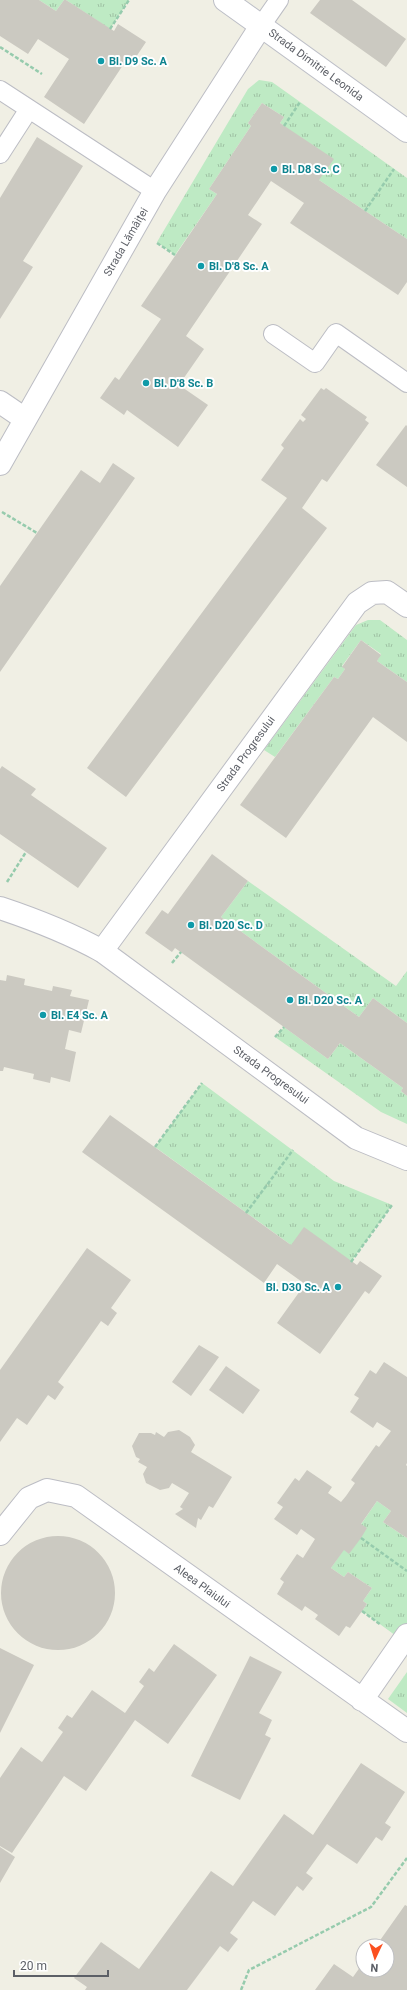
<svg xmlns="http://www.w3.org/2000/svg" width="407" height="1990" viewBox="0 0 407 1990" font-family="Roboto,sans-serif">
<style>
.grass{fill:url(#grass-tufts)}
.building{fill:#cbc9c1}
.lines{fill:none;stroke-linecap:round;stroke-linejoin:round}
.service-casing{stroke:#bcbdc4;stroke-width:20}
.minor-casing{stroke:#bcbdc4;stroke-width:24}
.tertiary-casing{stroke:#bcbdc4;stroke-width:24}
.secondary-casing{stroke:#bdbfc7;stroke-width:24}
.path{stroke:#96cbad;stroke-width:2.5;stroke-dasharray:4 2;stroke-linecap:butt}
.service{stroke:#fff;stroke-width:18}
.minor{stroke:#fff;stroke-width:22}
.tertiary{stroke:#fff;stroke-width:22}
.secondary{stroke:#fff;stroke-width:22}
.culture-dot{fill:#0f9aa8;stroke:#fff;stroke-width:1.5}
.labels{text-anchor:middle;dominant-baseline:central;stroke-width:4;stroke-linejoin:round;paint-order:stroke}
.culture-label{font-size:11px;font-weight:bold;fill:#0d838f;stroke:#fff;text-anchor:start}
.street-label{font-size:11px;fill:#5c5f66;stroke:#fff}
</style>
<defs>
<pattern id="grass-tufts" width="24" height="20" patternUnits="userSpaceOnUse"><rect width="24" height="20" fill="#beeac4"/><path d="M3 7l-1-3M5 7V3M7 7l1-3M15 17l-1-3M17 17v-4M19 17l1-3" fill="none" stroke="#9ec1a3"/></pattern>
</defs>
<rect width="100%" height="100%" fill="#f0efe4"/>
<path class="grass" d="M 39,0 L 64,0 L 56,11 Z
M 66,0 L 129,0 L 110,29 Z
M 259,80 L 272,82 L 407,178 L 407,239 L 319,180 L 284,126 L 280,123 L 284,117 L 262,103 L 248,123 L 251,126 L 209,189 L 217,194 L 175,255 L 157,242 L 248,89 Z
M 368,620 L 380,620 L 407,640 L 407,682 L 377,661 L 381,654 L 361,640 L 342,666 L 345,669 L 338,679 L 334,677 L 275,757 L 264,750 L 356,625 Z
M 248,881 L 396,986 L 407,971 L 407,1023 L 373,998 L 359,1017 L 221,917 Z
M 284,1027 L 328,1059 L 340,1043 L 403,1088 L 401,1091 L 407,1096 L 407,1124 L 381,1112 L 275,1037 Z
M 202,1083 L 334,1181 L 392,1205 L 351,1262 L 291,1245 L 155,1147 Z
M 377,1501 L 391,1511 L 383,1522 L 407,1538 L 407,1635 L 403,1641 L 362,1611 L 367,1604 L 363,1601 L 372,1588 L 348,1572 L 344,1577 L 331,1568 Z
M 407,1672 L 407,1713 L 388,1699 Z"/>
<path class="building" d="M 0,0 L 39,0 L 56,11 L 64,0 L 66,0 L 114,31 L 118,24 L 146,42 L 130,66 L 125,62 L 84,124 L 44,97 L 69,59 L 38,39 L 28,54 L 0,36 Z
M 320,0 L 352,0 L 406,39 L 386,67 L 310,13 Z
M 262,103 L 284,117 L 280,123 L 334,159 L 319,180 L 407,239 L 407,282 L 398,295 L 290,223 L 304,203 L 271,181 L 248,215 L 262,224 L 186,336 L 204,349 L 179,385 L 208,405 L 178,447 L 127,410 L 124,415 L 100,398 L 115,377 L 119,380 L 161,319 L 141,306 L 217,194 L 209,189 L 251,126 L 248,123 Z
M 37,137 L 83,166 L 23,261 L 33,267 L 0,319 L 0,198 Z
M 321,388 L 324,390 L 326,388 L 367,417 L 365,420 L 369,423 L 327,482 L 322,479 L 302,508 L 327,528 L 126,797 L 87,768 L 287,498 L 261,480 L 284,448 L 281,445 L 300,419 L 303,422 L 306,419 L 301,415 Z
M 406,425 L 407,426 L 407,487 L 376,465 Z
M 113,463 L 135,478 L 0,672 L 0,586 L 81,470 L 100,483 Z
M 361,640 L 381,655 L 377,661 L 407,682 L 407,742 L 373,717 L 286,838 L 240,805 L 334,677 L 338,679 L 345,669 L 342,667 Z
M 2,766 L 36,789 L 31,795 L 107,848 L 78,888 L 0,834 L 0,769 Z
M 212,854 L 248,881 L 221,917 L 359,1017 L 373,998 L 407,1023 L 407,1096 L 401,1091 L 403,1088 L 340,1043 L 328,1059 L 175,948 L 172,952 L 145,933 L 162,910 L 168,914 Z
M 7,975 L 25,979 L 24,985 L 52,991 L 53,986 L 72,990 L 70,996 L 89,1000 L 81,1033 L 69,1030 L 65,1049 L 76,1052 L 70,1082 L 51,1077 L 50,1083 L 33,1079 L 34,1074 L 4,1067 L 3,1071 L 0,1071 L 0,980 L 6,981 Z
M 110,1115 L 291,1245 L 304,1227 L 357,1265 L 360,1261 L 382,1276 L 369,1294 L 365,1291 L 320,1354 L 277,1323 L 305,1284 L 277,1264 L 264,1283 L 82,1152 Z
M 87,1248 L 131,1280 L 111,1308 L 117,1313 L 108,1326 L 101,1321 L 80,1351 L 58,1382 L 64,1387 L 55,1400 L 48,1395 L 27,1425 L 17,1418 L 0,1442 L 0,1370 Z
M 199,1345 L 219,1357 L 191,1396 L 172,1382 Z
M 384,1362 L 407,1377 L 407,1463 L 406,1465 L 407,1466 L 407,1538 L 383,1522 L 391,1511 L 377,1501 L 361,1524 L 367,1528 L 361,1538 L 349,1554 L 344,1550 L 331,1568 L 344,1577 L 348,1572 L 372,1588 L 363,1601 L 367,1604 L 350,1628 L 346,1626 L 339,1636 L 315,1619 L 318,1615 L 305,1606 L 302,1611 L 277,1594 L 284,1582 L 280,1579 L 297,1554 L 303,1558 L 315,1539 L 301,1529 L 297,1535 L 274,1519 L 283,1507 L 277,1503 L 295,1478 L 299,1481 L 307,1470 L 332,1487 L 328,1493 L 341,1502 L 346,1496 L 355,1483 L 351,1480 L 376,1445 L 379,1447 L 391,1431 L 377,1422 L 373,1428 L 350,1412 L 359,1398 L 354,1395 L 370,1370 L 376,1374 Z
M 226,1366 L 260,1390 L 243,1414 L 209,1390 Z
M 179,1430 L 190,1437 L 195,1445 L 191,1452 L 232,1477 L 213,1508 L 209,1506 L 201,1520 L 198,1518 L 196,1528 L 175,1514 L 183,1509 L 180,1507 L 189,1493 L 172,1483 L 169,1488 L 160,1490 L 146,1483 L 143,1474 L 147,1467 L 138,1462 L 140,1459 L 136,1457 L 132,1446 L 139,1433 L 151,1433 L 155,1435 L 156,1432 L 164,1437 L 168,1432 Z
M1 1593a57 57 0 1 1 114 0a57 57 0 1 1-114 0Z
M 174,1644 L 217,1675 L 168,1744 L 135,1720 L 86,1791 L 64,1776 L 12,1853 L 0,1846 L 0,1778 L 21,1747 L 42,1762 L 63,1732 L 58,1728 L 67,1715 L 72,1718 L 92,1690 L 125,1713 L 144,1686 L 139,1682 L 149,1668 L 154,1672 Z
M 0,1648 L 34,1665 L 0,1733 Z
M 250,1656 L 282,1672 L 259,1713 L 272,1720 L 265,1735 L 271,1738 L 240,1800 L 191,1776 Z
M 361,1763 L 405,1792 L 385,1823 L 391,1827 L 382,1841 L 376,1837 L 357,1864 L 327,1844 L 306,1873 L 313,1878 L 303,1891 L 297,1886 L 275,1916 L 253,1901 L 230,1933 L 238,1939 L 228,1952 L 220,1946 L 187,1990 L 85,1990 L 87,1987 L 74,1978 L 101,1942 L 139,1969 L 211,1871 L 233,1886 L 284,1814 L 313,1835 Z
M 0,1847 L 15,1857 L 0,1883 Z
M 405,1905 L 407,1906 L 407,1990 L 315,1990 L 334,1964 L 353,1977 L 363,1963 L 363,1970 L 387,1970 L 387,1946 L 376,1946 Z"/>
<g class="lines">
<g class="service-casing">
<path id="service" d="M 261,26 L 279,0
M 0,90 L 155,191
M 0,154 L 29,109
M 273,334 L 315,363 L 336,333 L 407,383"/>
</g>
<g class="minor-casing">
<path id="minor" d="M 0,402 L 25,419
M 102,951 L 357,603 L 372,593 L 387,592 L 407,606
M 0,1534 L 29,1498 L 47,1490 L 76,1496 L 407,1731
M 362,1700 L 407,1635"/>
</g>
<g class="tertiary-casing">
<path id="tertiary" d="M 0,464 L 155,191 L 261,26
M 0,908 C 36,920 69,933 102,951 L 356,1138 L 407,1159"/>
</g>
<g class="secondary-casing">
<path id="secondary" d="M 225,0 L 407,131"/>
</g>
<path class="path" d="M 110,29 L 129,0
M 0,47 L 42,74
M 284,126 L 300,102
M 365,211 L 394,169
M 157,243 L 175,255
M 2,512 L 37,533
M 7,882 L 26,852
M 172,963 L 181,952
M 275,1037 L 284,1027
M 155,1147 L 202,1083
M 246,1213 L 293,1150
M 351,1262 L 392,1205
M 361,1538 L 407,1571
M 362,1611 L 381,1625
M 241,1990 L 249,1970 L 371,1907 L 407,1858"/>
<use href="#service" class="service"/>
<use href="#minor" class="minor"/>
<use href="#tertiary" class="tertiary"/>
<use href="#secondary" class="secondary"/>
</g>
<g class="culture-dot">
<circle cx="101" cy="61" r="4"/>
<circle cx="274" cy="169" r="4"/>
<circle cx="201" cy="266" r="4"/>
<circle cx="146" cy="383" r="4"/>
<circle cx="191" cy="925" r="4"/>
<circle cx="290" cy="1000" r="4"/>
<circle cx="43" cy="1015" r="4"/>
<circle cx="338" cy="1287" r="4"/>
</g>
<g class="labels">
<g class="culture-label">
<text x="109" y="61">Bl. D9 Sc. A</text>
<text x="282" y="169">Bl. D8 Sc. C</text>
<text x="209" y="266">Bl. D'8 Sc. A</text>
<text x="154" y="383">Bl. D'8 Sc. B</text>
<text x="199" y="925">Bl. D20 Sc. D</text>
<text x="298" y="1000">Bl. D20 Sc. A</text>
<text x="51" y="1015">Bl. E4 Sc. A</text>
<text x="330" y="1287" text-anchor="end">Bl. D30 Sc. A</text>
</g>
<g class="street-label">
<text transform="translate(316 65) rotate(36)">Strada Dimitrie Leonida</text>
<text transform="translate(126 242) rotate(-60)">Strada Lămâiței</text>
<text transform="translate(246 754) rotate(-54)">Strada Progresului</text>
<text transform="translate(271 1075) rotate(36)">Strada Progresului</text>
<text transform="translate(202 1586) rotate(36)">Aleea Plaiului</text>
</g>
</g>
<g transform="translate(375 1958) rotate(184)"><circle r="19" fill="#ffffff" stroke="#bebfc2"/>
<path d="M0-3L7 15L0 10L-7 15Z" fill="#fb5020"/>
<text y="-6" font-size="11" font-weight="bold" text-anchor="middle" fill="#5c5f66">N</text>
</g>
<path d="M14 1970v6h94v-6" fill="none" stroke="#5c5f66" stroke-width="2"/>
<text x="20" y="1970" font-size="12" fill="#5c5f66" stroke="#ffffff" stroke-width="3" paint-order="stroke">20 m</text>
</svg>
